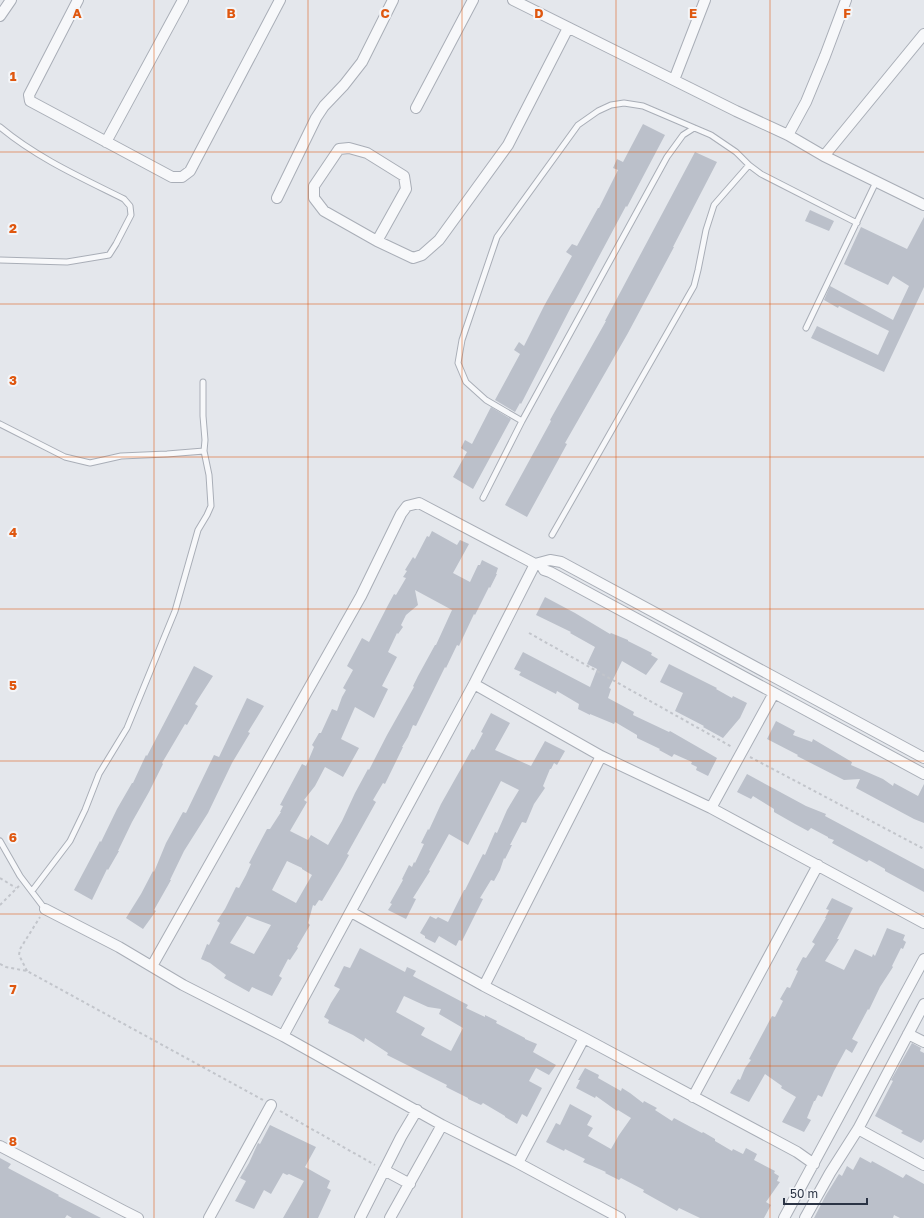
<svg xmlns="http://www.w3.org/2000/svg" width="924" height="1218" viewBox="0 0 924 1218" font-family="'Golos Text',sans-serif">
<style>
.building{fill:#bbc0ca;fill-rule:evenodd}
.lines{fill:none;stroke-linecap:round;stroke-linejoin:round}
.lane-casing{stroke:#a9aeb7;stroke-width:7}
.street-casing{stroke:#a9aeb7;stroke-width:12}
.path{stroke:#c2c5cb;stroke-width:2;stroke-dasharray:3 3;stroke-linecap:butt}
.lane{stroke:#f7f8fa;stroke-width:5}
.street{stroke:#f7f8fa;stroke-width:10}
.grid{fill:none;stroke:#df570f;stroke-width:1;stroke-opacity:0.55}
.grid-label{font-size:13px;text-anchor:middle;font-weight:bold;fill:#df570f;stroke:#f4f6f9;stroke-width:4;stroke-linejoin:round;paint-order:stroke}
</style>
<rect width="100%" height="100%" fill="#e4e7ec"/>
<path class="building" d="M 643,124 L 665,135 L 627,207 L 626,206 L 573,305 L 572,305 L 521,404 L 520,403 L 515,412 L 495,400 L 520,354 L 514,350 L 519,342 L 524,346 L 544,306 L 572,256 L 566,252 L 572,244 L 577,246 L 598,208 L 599,208 L 618,170 L 613,168 L 617,159 L 623,162 Z
M 695,152 L 717,162 L 673,247 L 674,247 L 628,333 L 565,443 L 567,444 L 527,517 L 505,505 L 551,421 L 550,420 L 606,321 L 605,321 Z
M 810,210 L 834,221 L 829,231 L 805,221 Z
M 924,217 L 924,287 L 884,372 L 811,338 L 817,326 L 878,355 L 889,331 L 839,306 L 838,308 L 824,300 L 830,286 L 893,320 L 909,286 L 893,276 L 888,285 L 844,264 L 861,227 L 907,249 Z
M 491,407 L 511,419 L 473,489 L 453,477 L 467,452 L 461,448 L 465,440 L 472,444 Z
M 432,531 L 457,545 L 460,540 L 469,544 L 453,573 L 470,582 L 478,565 L 480,565 L 482,560 L 498,568 L 496,574 L 497,574 L 490,588 L 489,587 L 475,615 L 474,614 L 459,646 L 457,645 L 446,668 L 445,667 L 416,726 L 413,725 L 408,737 L 402,747 L 403,747 L 385,784 L 383,783 L 373,800 L 376,802 L 347,854 L 349,855 L 343,866 L 322,901 L 319,900 L 315,906 L 313,905 L 308,923 L 310,925 L 297,947 L 298,948 L 290,960 L 288,959 L 279,976 L 282,978 L 272,996 L 252,987 L 249,992 L 224,978 L 226,975 L 210,963 L 201,959 L 207,944 L 209,945 L 220,923 L 217,921 L 225,909 L 236,887 L 239,888 L 246,875 L 251,864 L 249,863 L 267,829 L 270,829 L 281,812 L 280,812 L 283,806 L 280,805 L 302,764 L 306,766 L 314,747 L 312,745 L 319,733 L 321,733 L 332,709 L 337,711 L 342,697 L 346,690 L 343,688 L 353,670 L 347,666 L 362,638 L 369,642 L 387,607 L 394,594 L 396,595 L 406,578 L 403,577 L 407,571 L 405,570 L 413,557 L 415,559 L 427,536 L 429,537 ZM 415,590 L 452,610 L 436,645 L 435,645 L 418,676 L 413,686 L 414,687 L 387,735 L 369,770 L 368,769 L 355,793 L 342,821 L 328,845 L 311,835 L 308,840 L 290,831 L 307,802 L 304,800 L 315,786 L 325,767 L 343,777 L 359,748 L 341,739 L 355,707 L 374,718 L 388,689 L 382,686 L 397,657 L 388,652 L 397,633 L 398,634 L 403,627 L 401,625 L 406,615 L 418,605 ZM 287,861 L 302,868 L 302,869 L 312,875 L 296,903 L 272,890 ZM 247,916 L 271,925 L 254,954 L 230,943 Z
M 545,597 L 575,613 L 610,634 L 611,633 L 628,640 L 628,641 L 652,653 L 651,655 L 658,659 L 646,675 L 622,661 L 609,688 L 611,689 L 608,698 L 634,712 L 633,715 L 669,732 L 670,731 L 717,758 L 708,776 L 696,770 L 697,767 L 691,764 L 692,762 L 674,754 L 672,757 L 659,750 L 660,749 L 637,738 L 637,735 L 615,722 L 614,724 L 590,714 L 590,715 L 578,709 L 579,704 L 557,691 L 556,694 L 519,675 L 521,672 L 514,669 L 523,652 L 590,687 L 597,669 L 587,664 L 595,647 L 570,633 L 571,632 L 536,615 Z
M 669,664 L 717,688 L 716,689 L 732,698 L 733,696 L 747,703 L 740,718 L 723,738 L 703,727 L 704,726 L 675,711 L 683,693 L 660,682 Z
M 194,666 L 213,676 L 195,704 L 198,706 L 187,725 L 185,724 L 162,763 L 163,764 L 149,792 L 132,822 L 118,851 L 119,851 L 108,870 L 107,869 L 92,900 L 74,890 L 100,841 L 101,842 L 117,809 L 132,783 L 133,783 L 146,755 L 147,756 Z
M 247,698 L 264,706 L 248,732 L 250,733 L 232,763 L 208,813 L 184,851 L 170,880 L 171,880 L 154,910 L 156,911 L 143,929 L 126,918 L 141,894 L 153,871 L 154,872 L 166,843 L 183,812 L 186,813 L 214,755 L 219,757 Z
M 491,713 L 510,723 L 495,750 L 531,766 L 545,741 L 565,751 L 557,765 L 554,763 L 551,769 L 550,769 L 543,786 L 545,788 L 534,804 L 526,823 L 522,822 L 510,845 L 512,845 L 505,859 L 504,858 L 500,870 L 494,881 L 491,880 L 480,898 L 483,899 L 462,941 L 459,940 L 456,946 L 439,936 L 435,943 L 425,938 L 425,936 L 420,933 L 430,916 L 436,919 L 438,917 L 448,922 L 464,890 L 465,890 L 483,854 L 485,855 L 495,832 L 497,833 L 507,810 L 519,790 L 501,781 L 468,845 L 449,834 L 429,870 L 430,871 L 413,898 L 416,899 L 406,919 L 388,910 L 392,904 L 390,903 L 403,880 L 402,879 L 409,865 L 412,867 L 414,862 L 415,863 L 424,844 L 421,843 L 428,829 L 429,830 L 441,804 L 472,749 L 474,750 L 483,733 L 481,732 Z
M 776,721 L 795,731 L 793,735 L 812,742 L 813,739 L 852,762 L 851,765 L 883,779 L 893,786 L 894,783 L 918,796 L 924,784 L 924,823 L 914,819 L 856,788 L 860,779 L 844,780 L 797,756 L 798,755 L 767,739 Z
M 747,774 L 806,806 L 826,814 L 825,816 L 924,869 L 924,892 L 885,871 L 885,869 L 878,865 L 869,860 L 867,862 L 832,843 L 834,840 L 828,838 L 828,837 L 811,828 L 808,831 L 795,824 L 774,812 L 774,809 L 753,796 L 751,799 L 737,792 Z
M 832,898 L 853,908 L 837,939 L 839,939 L 825,961 L 844,970 L 855,949 L 872,957 L 873,954 L 875,956 L 887,928 L 905,935 L 903,940 L 906,942 L 903,949 L 901,948 L 892,966 L 893,967 L 880,987 L 869,1010 L 868,1009 L 852,1039 L 858,1042 L 852,1053 L 846,1049 L 834,1071 L 822,1097 L 818,1095 L 815,1101 L 814,1101 L 807,1118 L 811,1120 L 804,1132 L 782,1122 L 796,1097 L 781,1088 L 782,1086 L 765,1074 L 749,1102 L 730,1093 L 738,1079 L 740,1080 L 745,1068 L 751,1060 L 749,1059 L 772,1016 L 775,1017 L 783,1001 L 780,999 L 787,987 L 790,988 L 798,971 L 796,970 L 803,957 L 806,958 L 815,944 L 812,942 L 826,918 L 825,918 L 829,910 L 826,909 Z
M 360,948 L 405,972 L 407,967 L 416,971 L 413,976 L 468,1005 L 466,1008 L 485,1017 L 485,1015 L 497,1021 L 496,1023 L 525,1038 L 525,1039 L 537,1044 L 533,1052 L 556,1065 L 549,1075 L 536,1068 L 529,1081 L 542,1088 L 527,1117 L 522,1114 L 517,1124 L 505,1117 L 505,1116 L 483,1103 L 481,1105 L 468,1099 L 468,1098 L 446,1087 L 447,1085 L 387,1055 L 388,1053 L 365,1038 L 364,1042 L 353,1035 L 328,1023 L 329,1020 L 324,1017 L 331,1003 L 340,989 L 334,986 L 344,966 L 350,968 ZM 404,996 L 428,1007 L 441,1009 L 439,1014 L 463,1028 L 451,1051 L 421,1035 L 425,1028 L 396,1012 Z
M 912,1043 L 921,1048 L 920,1051 L 924,1053 L 924,1139 L 921,1143 L 901,1133 L 903,1131 L 875,1116 L 893,1081 L 891,1080 Z
M 585,1068 L 599,1075 L 598,1078 L 621,1091 L 622,1088 L 630,1093 L 643,1103 L 644,1101 L 657,1108 L 655,1110 L 672,1121 L 674,1118 L 702,1133 L 703,1132 L 715,1139 L 715,1141 L 732,1151 L 733,1149 L 743,1154 L 746,1148 L 757,1154 L 754,1160 L 775,1171 L 774,1173 L 779,1176 L 777,1181 L 780,1182 L 766,1202 L 771,1205 L 764,1218 L 700,1218 L 679,1208 L 677,1211 L 643,1192 L 644,1190 L 621,1178 L 619,1180 L 605,1173 L 606,1172 L 583,1162 L 585,1159 L 565,1149 L 564,1151 L 546,1142 L 556,1123 L 560,1125 L 570,1104 L 592,1116 L 587,1125 L 593,1128 L 588,1136 L 611,1149 L 619,1135 L 631,1118 L 618,1110 L 617,1111 L 596,1096 L 595,1098 L 576,1088 L 580,1080 L 578,1080 Z
M 270,1125 L 316,1147 L 305,1167 L 321,1176 L 330,1181 L 327,1188 L 331,1190 L 318,1218 L 283,1218 L 304,1181 L 289,1174 L 287,1175 L 283,1173 L 271,1194 L 264,1190 L 254,1209 L 235,1201 L 246,1181 L 240,1178 L 249,1163 L 258,1143 L 260,1144 Z
M 860,1157 L 871,1163 L 872,1161 L 903,1178 L 906,1174 L 924,1184 L 924,1218 L 900,1218 L 894,1215 L 893,1218 L 814,1218 L 826,1195 L 839,1174 L 842,1176 L 847,1166 L 853,1170 Z
M 0,1158 L 11,1164 L 8,1168 L 59,1195 L 58,1196 L 101,1218 L 72,1218 L 67,1215 L 65,1218 L 0,1218 Z"/>
<g class="lines">
<g class="lane-casing">
<path id="lane" d="M 0,127 C 37,158 82,178 124,199 L 130,206 L 131,215 L 116,244 L 109,255 L 67,262 L 0,260
M 806,328 L 876,182
M 522,421 L 486,400 L 466,382 L 458,363 L 462,340 L 497,237 L 578,125 L 598,111 L 611,105 L 624,103 L 643,106 L 711,135 L 736,152 L 749,165 L 761,174 L 857,223
M 0,424 L 65,457 L 90,463 L 121,456 L 167,454 L 204,451 L 205,440 L 203,416 L 203,382
M 483,498 L 522,421 L 667,157 L 683,135 L 694,128
M 552,535 L 694,286 L 698,270 L 706,230 L 714,205 L 749,165
M 0,841 L 20,876 L 45,909
M 32,891 L 70,841 L 85,810 L 99,774 L 127,728 L 175,611 L 198,530 L 207,515 L 211,506 L 209,475 L 204,451"/>
</g>
<g class="street-casing">
<path id="street" d="M 78,0 L 29,95 L 30,101 L 172,177 L 182,177 L 190,171 L 280,0
M 513,0 L 736,111 L 788,135 L 824,156 L 924,205
M 0,16 L 11,0
M 674,80 L 705,0
M 416,108 L 473,0
M 788,135 L 806,102 L 825,56 L 846,0
M 106,142 L 183,0
M 824,156 L 924,34
M 277,198 L 316,118 L 324,106 L 344,85 L 362,62 L 393,0
M 377,241 L 406,189 L 404,176 L 367,153 L 349,148 L 339,149 L 314,186 L 314,198 L 324,211 L 377,241 L 413,258 L 422,255 L 439,240 L 508,145 L 568,28
M 540,563 L 544,570 L 550,572 L 924,774
M 474,684 L 601,756 L 711,808 L 924,923
M 711,808 L 774,693
M 45,909 L 119,947 L 183,985 L 283,1036 L 442,1125 L 518,1163 L 620,1218
M 351,912 L 484,986 L 584,1038 L 797,1152 L 814,1164
M 152,966 L 361,596 L 401,514 L 407,506 L 419,503 L 535,564
M 484,986 L 601,756
M 908,1034 L 924,1042
M 283,1036 L 474,684 L 535,564 L 550,560 L 561,562 L 924,758
M 693,1097 L 818,865
M 858,1129 L 924,1165
M 0,1146 L 124,1211 L 138,1218
M 518,1163 L 584,1038
M 384,1170 L 410,1184
M 209,1218 L 271,1105
M 360,1218 L 401,1137 L 417,1110
M 390,1218 L 442,1125
M 784,1218 L 924,959
M 805,1218 L 830,1173 L 858,1129 L 924,1004"/>
</g>
<path class="path" d="M 529,633 L 732,747
M 750,757 L 924,849
M 0,878 L 16,888
M 0,905 L 19,886
M 0,964 L 6,967 L 27,971 L 263,1100
M 27,971 L 19,955 L 20,949 L 40,917
M 280,1111 L 375,1165"/>
<use href="#lane" class="lane"/>
<use href="#street" class="street"/>
</g>
<path class="grid" d="M 154,0 L 154,1218M 308,0 L 308,1218M 462,0 L 462,1218M 616,0 L 616,1218M 770,0 L 770,1218M 0,152 L 924,152M 0,304 L 924,304M 0,457 L 924,457M 0,609 L 924,609M 0,761 L 924,761M 0,914 L 924,914M 0,1066 L 924,1066"/>
<g class="grid-label">
<text x="77" y="18">A</text>
<text x="231" y="18">B</text>
<text x="385" y="18">C</text>
<text x="539" y="18">D</text>
<text x="693" y="18">E</text>
<text x="847" y="18">F</text>
<text x="13" y="81">1</text>
<text x="13" y="233">2</text>
<text x="13" y="385">3</text>
<text x="13" y="537">4</text>
<text x="13" y="690">5</text>
<text x="13" y="842">6</text>
<text x="13" y="994">7</text>
<text x="13" y="1146">8</text>
</g>
<path d="M784 1198v6h83v-6" fill="none" stroke="#2b3445" stroke-width="2"/>
<text x="790" y="1198" font-size="12" fill="#2b3445" stroke="#f4f6f9" stroke-width="3" paint-order="stroke">50 m</text>
</svg>
